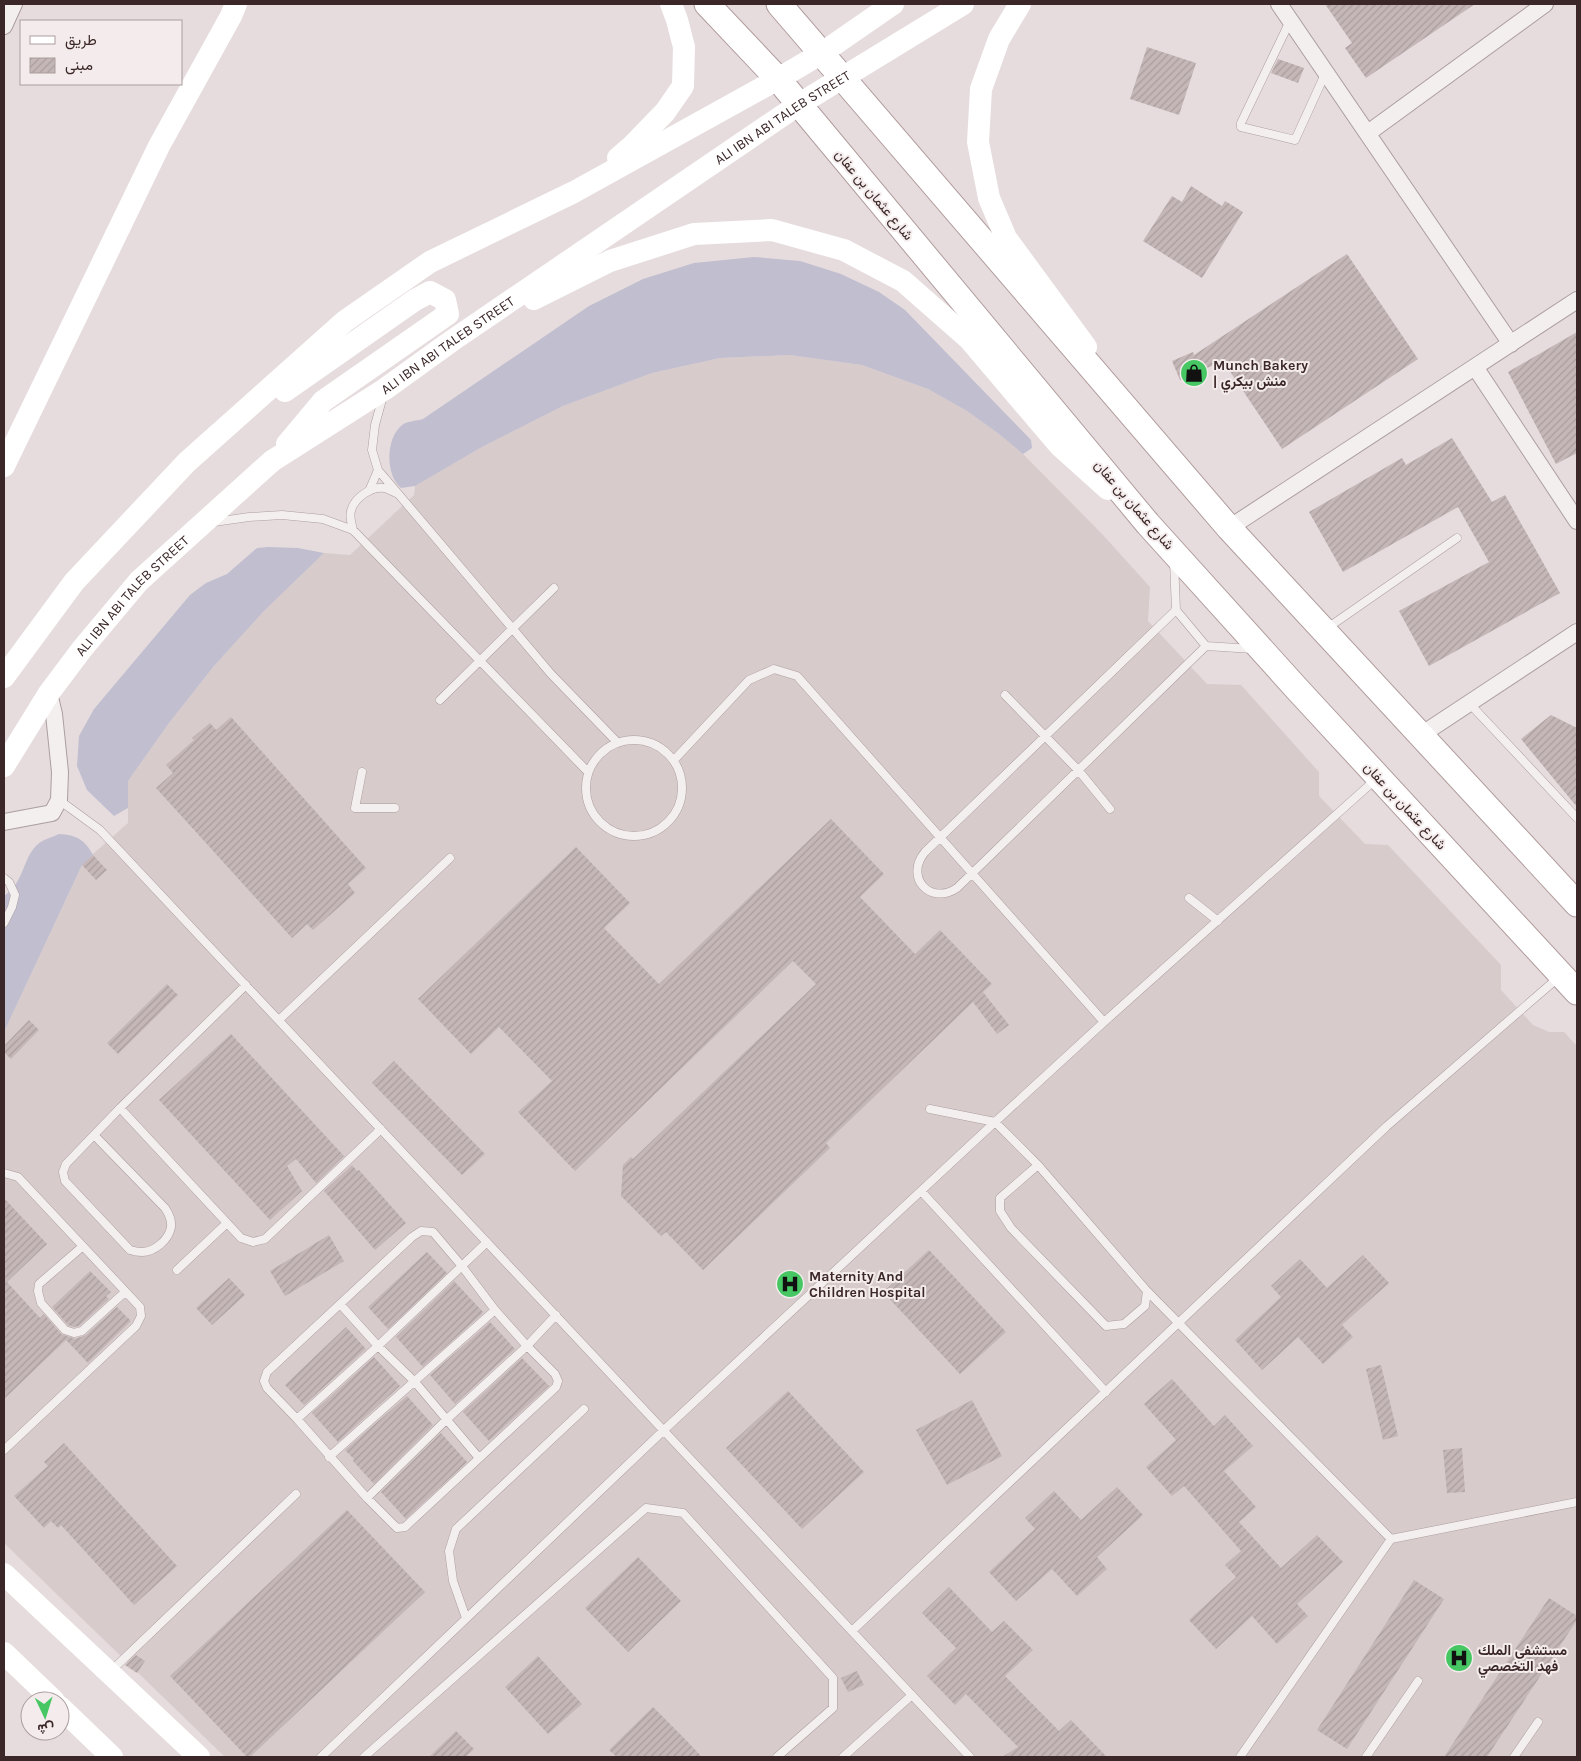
<svg xmlns="http://www.w3.org/2000/svg" width="1581" height="1761" viewBox="0 0 1581 1761" font-family="Karla,Vazirmatn,sans-serif">
<style>
.built{fill:#d7cbcb}
.grass{fill:#c0becf}
.building{fill:url(#building-hatch)}
.lines{fill:none;stroke-linecap:round;stroke-linejoin:round}
.lane-casing{stroke:#ac9e9f;stroke-width:9}
.street-casing{stroke:#ac9e9f;stroke-width:18}
.primary-casing{stroke:#b19c9d;stroke-width:27}
.lane{stroke:#f4efef;stroke-width:8}
.street{stroke:#f4efef;stroke-width:16}
.secondary{stroke:#fff;stroke-width:22}
.primary{stroke:#fff;stroke-width:25}
.labels{text-anchor:middle;dominant-baseline:central;stroke-width:4;stroke-linejoin:round;paint-order:stroke}
.street-label{font-size:14px;fill:#3b2727;stroke:#f4ecec}
.poi-label{font-size:14px;font-weight:bold;fill:#3b2727;stroke:#f4ecec;text-anchor:start}
</style>
<defs>
<pattern id="building-hatch" width="6" height="6" patternUnits="userSpaceOnUse" patternTransform="scale(1.25)"><rect width="6" height="6" fill="#c5b7b7"/><path d="M-1 1l2-2M0 6l6-6M5 7l2-2" fill="none" stroke="#aa9d9d"/></pattern>
</defs>
<rect width="100%" height="100%" fill="#e6dcdd"/>
<path class="built" d="M 790,355 L 862,365 L 928,389 L 967,411 L 999,434 L 1023,454 L 1103,535 L 1150,587 L 1148,621 L 1207,684 L 1241,685 L 1319,772 L 1319,796 L 1365,844 L 1388,845 L 1501,965 L 1501,990 L 1533,1025 L 1549,1032 L 1564,1032 L 1577,1046 L 1577,1757 L 225,1757 L 4,1543 L 4,1032 L 83,863 L 128,823 L 128,781 L 169,723 L 214,666 L 264,611 L 324,553 L 350,555 L 414,495 L 415,486 L 482,447 L 563,406 L 652,373 L 720,358 Z"/>
<path class="grass" d="M 754,257 L 800,261 L 841,274 L 879,292 L 905,310 L 1031,440 L 1032,448 L 1023,454 L 999,434 L 967,411 L 928,389 L 862,365 L 790,355 L 720,358 L 652,373 L 563,406 L 482,447 L 415,486 L 401,488 C 385,475 386,439 401,426 C 406,421 416,421 423,419 L 589,306 L 643,279 L 694,263 Z
M 268,547 L 298,548 L 324,553 L 264,611 L 214,666 L 169,723 L 128,781 L 128,808 L 114,816 L 87,790 L 77,766 L 79,736 L 94,709 L 190,595 L 206,583 L 227,574 L 257,548 Z
M 59,834 C 77,835 85,840 93,855 L 82,865 L 4,1032 L 4,896 C 25,882 22,858 38,844 C 44,839 53,837 59,834 Z"/>
<path class="building" d="M 1325,4 L 1475,4 L 1366,78 L 1345,48 L 1352,43 Z
M 1147,47 L 1196,63 L 1179,115 L 1130,99 Z
M 1278,59 L 1304,68 L 1298,83 L 1271,73 Z
M 1191,186 L 1222,206 L 1225,201 L 1243,212 L 1202,278 L 1143,241 L 1172,196 L 1182,202 Z
M 1347,254 L 1418,359 L 1282,449 L 1223,361 L 1180,380 L 1172,361 L 1193,352 L 1194,355 Z
M 1577,332 L 1577,453 L 1556,464 L 1508,372 Z
M 1452,438 L 1492,502 L 1505,495 L 1560,593 L 1429,666 L 1399,611 L 1489,562 L 1458,507 L 1343,572 L 1309,512 L 1402,458 L 1406,465 Z
M 1551,715 L 1577,728 L 1577,807 L 1521,739 Z
M 231,717 L 366,868 L 348,884 L 355,893 L 313,930 L 307,924 L 292,938 L 156,788 L 173,773 L 166,765 L 194,740 L 192,738 L 210,723 L 216,730 Z
M 831,819 L 884,874 L 860,897 L 915,954 L 940,930 L 992,984 L 983,992 L 1009,1025 L 997,1034 L 973,1002 L 826,1143 L 830,1148 L 703,1270 L 666,1232 L 661,1236 L 621,1196 L 623,1165 L 631,1157 L 633,1159 L 816,984 L 793,961 L 575,1171 L 518,1112 L 552,1081 L 499,1027 L 471,1054 L 418,999 L 576,847 L 630,903 L 604,928 L 659,984 Z
M 93,855 L 107,870 L 96,880 L 82,865 Z
M 167,984 L 178,995 L 118,1054 L 107,1043 Z
M 29,1020 L 39,1030 L 11,1059 L 4,1052 L 4,1046 Z
M 231,1034 L 344,1156 L 316,1183 L 296,1159 L 287,1166 L 302,1191 L 270,1220 L 159,1100 Z
M 394,1061 L 485,1154 L 462,1175 L 372,1083 Z
M 352,1165 L 357,1171 L 359,1170 L 406,1223 L 375,1250 L 324,1191 Z
M 4,1198 L 47,1244 L 7,1282 L 40,1318 L 44,1314 L 61,1334 L 75,1339 L 86,1335 L 117,1307 L 131,1321 L 88,1363 L 66,1340 L 4,1399 Z
M 329,1235 L 344,1261 L 285,1296 L 270,1271 Z
M 929,1250 L 1006,1332 L 960,1374 L 883,1292 Z
M 427,1252 L 447,1273 L 388,1329 L 368,1307 Z
M 1363,1255 L 1389,1283 L 1342,1325 L 1353,1337 L 1323,1364 L 1298,1337 L 1262,1370 L 1235,1340 L 1281,1297 L 1271,1286 L 1300,1259 L 1327,1288 Z
M 90,1271 L 111,1292 L 106,1296 L 109,1299 L 79,1326 L 74,1327 L 68,1325 L 52,1307 Z
M 229,1278 L 245,1295 L 212,1325 L 196,1308 Z
M 454,1281 L 483,1312 L 482,1314 L 423,1367 L 396,1337 Z
M 490,1322 L 515,1349 L 455,1404 L 430,1375 Z
M 346,1327 L 366,1349 L 304,1405 L 285,1385 Z
M 374,1357 L 400,1386 L 338,1442 L 312,1413 Z
M 522,1358 L 549,1386 L 489,1441 L 463,1412 Z
M 1381,1365 L 1398,1436 L 1383,1440 L 1366,1369 Z
M 1172,1379 L 1214,1426 L 1225,1415 L 1253,1446 L 1224,1471 L 1256,1507 L 1239,1522 L 1281,1568 L 1317,1535 L 1343,1562 L 1297,1604 L 1308,1616 L 1277,1644 L 1252,1616 L 1216,1649 L 1189,1620 L 1236,1577 L 1225,1565 L 1241,1551 L 1184,1486 L 1172,1496 L 1146,1467 L 1176,1440 L 1144,1404 Z
M 788,1391 L 864,1472 L 802,1529 L 726,1448 Z
M 407,1396 L 433,1425 L 374,1484 L 353,1461 L 354,1459 L 345,1450 Z
M 972,1400 L 1002,1456 L 947,1485 L 916,1430 Z
M 441,1433 L 467,1462 L 406,1519 L 381,1492 Z
M 64,1443 L 177,1566 L 134,1605 L 61,1525 L 58,1528 L 51,1521 L 44,1528 L 14,1496 L 48,1466 L 44,1462 Z
M 1462,1448 L 1465,1492 L 1447,1493 L 1443,1450 Z
M 1117,1487 L 1143,1515 L 1097,1557 L 1107,1569 L 1077,1596 L 1052,1569 L 1016,1601 L 989,1572 L 1035,1529 L 1025,1518 L 1054,1491 L 1081,1520 Z
M 347,1510 L 425,1592 L 250,1757 L 247,1757 L 170,1676 Z
M 638,1557 L 681,1601 L 628,1652 L 585,1608 Z
M 1414,1580 L 1444,1599 L 1347,1749 L 1317,1730 Z
M 949,1587 L 992,1632 L 1004,1621 L 1033,1650 L 1005,1676 L 1059,1731 L 1071,1720 L 1107,1757 L 1002,1757 L 1018,1747 L 966,1694 L 955,1705 L 927,1676 L 956,1648 L 922,1613 Z
M 1549,1598 L 1577,1616 L 1577,1620 L 1487,1757 L 1444,1757 Z
M 136,1655 L 145,1661 L 137,1673 L 125,1665 Z
M 538,1656 L 582,1704 L 548,1734 L 505,1687 Z
M 857,1671 L 864,1685 L 848,1692 L 841,1678 Z
M 653,1707 L 683,1737 L 702,1757 L 617,1757 L 609,1750 Z
M 456,1731 L 474,1749 L 466,1757 L 429,1757 Z"/>
<g class="lines">
<g class="lane-casing">
<path id="lane" d="M 1290,21 L 1241,123 L 1241,127 L 1295,140 L 1326,72
M 383,396 L 375,425 L 372,450 L 378,470 L 551,674 L 618,743
M 369,491 L 378,470
M 214,522 L 249,517 L 282,515 L 323,519 L 353,530 L 588,772
M 353,530 C 352,524 349,517 351,511 C 354,498 371,486 385,488 C 388,489 392,491 396,493
M 1174,561 L 1176,610 L 925,852 C 904,877 930,906 957,888 L 1206,646 L 1253,649
M 1176,610 L 1206,646
M 1326,629 L 1457,538
M 1005,695 L 1079,771 L 1110,809
M 440,700 L 554,588
M 1469,703 L 1577,818
M586 788a48 48 0 1 1 96 0a48 48 0 1 1-96 0Z
M 674,760 L 749,680 L 774,669 L 797,676 L 1104,1022
M 362,772 L 355,808 L 395,808
M 59,800 L 100,830 L 970,1757
M 4,878 L 9,882 L 15,895 L 12,907 L 4,923
M 1189,898 L 1218,921
M 279,1020 L 450,858
M 120,1108 L 241,1238 L 253,1242 L 265,1239 L 381,1129
M 930,1109 L 995,1122 L 1038,1165 L 1147,1291 L 1145,1306 L 1124,1324 L 1106,1326 L 1011,1228 L 1000,1211 L 1000,1198 L 1038,1165
M 94,1135 L 165,1208 C 169,1214 172,1220 171,1227 C 169,1240 154,1252 142,1252 C 138,1252 133,1251 130,1250 L 65,1181 L 63,1172 L 66,1164 L 120,1108 L 246,985
M 4,1173 L 18,1177 L 140,1307 L 141,1316 L 136,1326 L 4,1450
M 921,1191 L 1106,1392
M 83,1246 L 39,1284 L 38,1291 L 41,1303 L 65,1330 L 74,1333 L 82,1331 L 125,1292
M 177,1270 L 227,1223
M 1147,1291 L 1391,1539
M 340,1304 L 378,1346 L 415,1382 L 479,1458
M 297,1419 L 378,1346 L 487,1242
M 329,1457 L 495,1310
M 367,1498 L 397,1528 L 405,1527 L 556,1387 L 558,1381 L 555,1374 L 527,1346 L 495,1310 L 461,1265 L 433,1232 L 421,1231 L 412,1237 L 267,1372 L 264,1381 L 267,1388 L 297,1419 L 367,1498 L 446,1420 L 527,1346 L 556,1315
M 466,1618 L 453,1581 L 449,1551 L 456,1529 L 584,1409
M 852,1631 L 1387,1126 L 1559,977
M 111,1671 L 296,1494
M 321,1757 L 664,1430 L 995,1122 L 1104,1022 L 1375,780
M 364,1757 L 646,1508 L 683,1513 L 833,1678 L 833,1708 L 777,1757
M 843,1757 L 912,1695
M 1240,1757 L 1391,1539 L 1577,1502
M 1366,1757 L 1418,1681
M 1514,1757 L 1538,1722"/>
</g>
<g class="street-casing">
<path id="street" d="M 1279,4 L 1511,344
M 4,26 L 14,4
M 1368,133 L 1545,4
M 1475,367 L 1577,521
M 1229,528 L 1577,300
M 1421,735 L 1577,632
M 4,822 L 52,813 L 59,800 L 60,772 L 54,714 L 49,693"/>
</g>
<g class="primary-casing">
<path id="primary" d="M 707,4 L 778,79 L 1148,524 L 1298,690 L 1577,992
M 779,4 L 1229,528 L 1577,904"/>
</g>
<use href="#lane" class="lane"/>
<use href="#street" class="street"/>
<g class="secondary">
<path d="M 1020,4 L 999,39 L 981,89 L 978,142 L 989,198 L 1006,238 L 1086,347"/>
<path d="M 618,158 L 633,145 L 665,112 L 683,86 L 684,47 L 677,20 L 671,4"/>
<path d="M 534,299 L 610,261 L 694,234 L 772,230 L 844,250 L 903,281 L 969,339 L 1059,445 L 1108,489"/>
<path d="M 285,391 L 415,300 L 430,292 L 445,300 L 448,314 L 323,401 L 287,444"/>
<path d="M 4,466 L 159,146 L 231,16 L 236,4"/>
<path d="M 4,677 L 74,582 L 187,462 L 345,321 L 430,262 L 574,192 L 778,79 L 822,53 L 893,4"/>
<path id="s1" d="M 4,766 L 49,693 L 82,649 L 139,581 L 272,461 L 385,389 L 453,340 L 798,105 L 963,4"/>
<path d="M 4,1574 L 199,1757"/>
<path d="M 4,1653 L 54,1701"/>
<path d="M 60,1707 L 112,1757"/>
</g>
<use href="#primary" class="primary"/>
</g>
<defs>
<g id="shop-disc" transform="scale(1.4375)"><circle r="9.5" fill="#46c763" stroke="#f4ecec"/><path d="M-5-2.5h2.3a2.7 3.5 0 0 1 5.4 0H5L5.5 6h-11ZM-1.5-2.5h3a1.5 2.3 0 0 0-3 0Z" fill="#111"/></g>
<g id="hospital-disc" transform="scale(1.4375)"><circle r="9.5" fill="#46c763" stroke="#f4ecec"/><path d="M-5-5h3v3.5h4V-5h3V5h-3V1.5h-4V5h-3Z" fill="#111"/></g>
</defs>
<g fill-rule="evenodd">
<use href="#shop-disc" x="1194" y="373"/>
<use href="#hospital-disc" x="790" y="1284"/>
<use href="#hospital-disc" x="1459" y="1658"/>
</g>
<g class="labels">
<g class="street-label">
<text stroke="none"><textPath href="#s1" startOffset="1024">ALI IBN ABI TALEB STREET</textPath></text>
<text transform="translate(874 195) rotate(50)">شارع عثمان بن عفان</text>
<text stroke="none"><textPath href="#s1" startOffset="619">ALI IBN ABI TALEB STREET</textPath></text>
<text transform="translate(1134 505) rotate(49)">شارع عثمان بن عفان</text>
<text stroke="none"><textPath href="#s1" startOffset="214">ALI IBN ABI TALEB STREET</textPath></text>
<text transform="translate(1405 806) rotate(47)">شارع عثمان بن عفان</text>
</g>
<g class="poi-label">
<text x="1213" y="365">Munch Bakery<tspan x="1213" dy="16">| منش بيكري</tspan></text>
<text x="809" y="1276">Maternity And<tspan x="809" dy="16">Children Hospital</tspan></text>
<text x="1478" y="1650">مستشفى الملك<tspan x="1478" dy="16">فهد التخصصي</tspan></text>
</g>
</g>
<rect width="1581" height="1761" fill="none" stroke="#3b2727" stroke-width="10"/>
<rect x="20" y="20" width="162" height="65" fill="#f4ecec" stroke="#aa9d9d"/>
<rect x="30" y="36" width="25" height="8" fill="#ffffff" stroke="#aa9d9d"/>
<text x="65" y="45" font-size="15" fill="#3b2727">طريق</text>
<rect x="30" y="58" width="25" height="15" fill="url(#building-hatch)" stroke="#aa9d9d"/>
<text x="65" y="70" font-size="15" fill="#3b2727">مبنى</text>
<g transform="translate(45 1716) rotate(176)"><circle r="24" fill="#f4ecec" stroke="#aa9d9d"/>
<path d="M0-4L9 19L0 12L-9 19Z" fill="#46c763"/>
<text y="-8" font-size="14" font-weight="bold" text-anchor="middle" fill="#3b2727">ش</text>
</g>
</svg>
